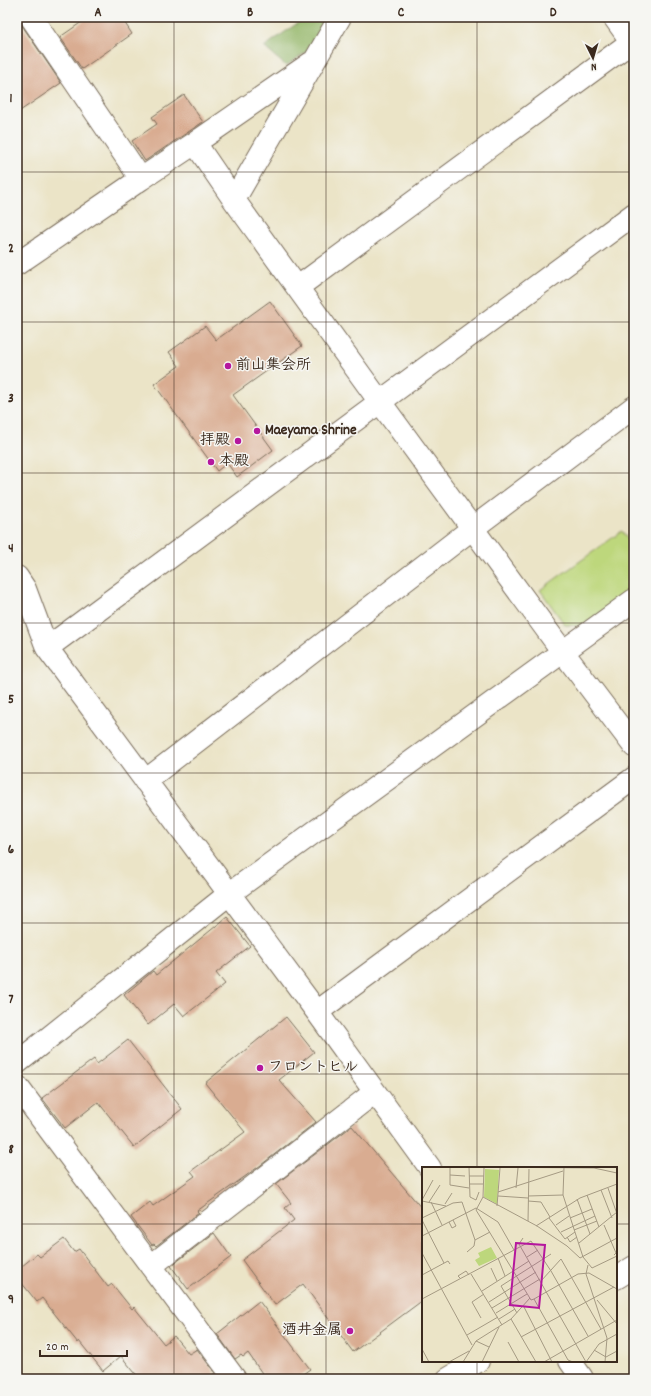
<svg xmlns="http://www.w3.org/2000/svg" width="651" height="1396" viewBox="0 0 651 1396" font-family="Dekko,'Klee One',sans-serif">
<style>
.green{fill:#bdd77c;stroke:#7c804d}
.forest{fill:#96b86c;stroke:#687145}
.building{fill:#d9ac91}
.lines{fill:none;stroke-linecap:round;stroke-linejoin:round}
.minor-casing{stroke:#796b59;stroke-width:24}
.minor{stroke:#fff;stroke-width:22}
.grid{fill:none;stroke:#3b2a1e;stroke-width:1;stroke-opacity:0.55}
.poi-dot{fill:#b5179e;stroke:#f6f6f2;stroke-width:1.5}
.labels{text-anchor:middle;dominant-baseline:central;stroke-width:3;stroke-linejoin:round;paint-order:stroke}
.poi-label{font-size:15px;font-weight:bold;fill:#3b2a1e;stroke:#f6f6f2;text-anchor:start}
.inset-road{fill:none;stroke:#a59a83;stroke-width:1}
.view{fill:#b5179e;fill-opacity:0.15;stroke:#b5179e;stroke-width:2}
.inset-edge{fill:none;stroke:#3b2a1e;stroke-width:2}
.neatline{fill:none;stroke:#3b2a1e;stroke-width:1.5}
.grid-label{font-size:13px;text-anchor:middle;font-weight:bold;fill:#3b2a1e}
</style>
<rect width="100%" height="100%" fill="#f6f6f2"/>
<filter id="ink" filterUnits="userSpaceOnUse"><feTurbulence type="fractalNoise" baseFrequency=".025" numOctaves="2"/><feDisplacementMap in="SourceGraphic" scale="8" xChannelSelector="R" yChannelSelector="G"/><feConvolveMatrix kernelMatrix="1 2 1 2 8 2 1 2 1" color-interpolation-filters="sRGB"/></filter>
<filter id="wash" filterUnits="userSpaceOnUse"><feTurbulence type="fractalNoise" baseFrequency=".012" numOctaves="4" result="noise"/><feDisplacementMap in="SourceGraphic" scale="16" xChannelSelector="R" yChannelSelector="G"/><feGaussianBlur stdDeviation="0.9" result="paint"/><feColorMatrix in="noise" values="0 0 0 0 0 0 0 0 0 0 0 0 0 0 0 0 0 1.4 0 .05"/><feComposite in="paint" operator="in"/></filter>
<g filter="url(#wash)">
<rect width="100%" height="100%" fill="#ebe4c7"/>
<path class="green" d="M 622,531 L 634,548 L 634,589 L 582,626 L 565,625 L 540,590 Z"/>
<path class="forest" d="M 306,17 L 333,17 L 318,44 L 286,66 L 264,47 Z"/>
<g id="blocks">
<path class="building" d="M 17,17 L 19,17 L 21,24 L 61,83 L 17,113 Z
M 89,17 L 121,17 L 132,34 L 82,69 L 60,37 Z
M 184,95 L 203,122 L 145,161 L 132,141 L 157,124 L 152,117 Z
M 270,301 L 302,346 L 233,395 L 273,450 L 237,477 L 227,463 L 217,471 L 154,384 L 179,366 L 169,352 L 205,326 L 216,340 Z
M 227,917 L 250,946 L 216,973 L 225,984 L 184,1016 L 174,1004 L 148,1025 L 124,995 L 153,971 L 156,975 Z
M 286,1017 L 314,1052 L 279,1080 L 316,1122 L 261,1165 L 197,1211 L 199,1213 L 156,1246 L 154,1244 L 152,1245 L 131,1217 L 150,1202 L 153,1206 L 195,1176 L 191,1171 L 245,1132 L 205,1083 Z
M 128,1040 L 182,1109 L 134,1147 L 98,1102 L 65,1128 L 42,1098 L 94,1059 L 97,1064 Z
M 352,1126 L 423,1210 L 423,1300 L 353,1352 L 303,1284 L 275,1305 L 242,1260 L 294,1220 L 285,1208 L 291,1203 L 276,1184 Z
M 214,1233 L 231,1257 L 188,1289 L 171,1266 Z
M 64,1239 L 74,1252 L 79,1249 L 108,1287 L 112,1284 L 132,1309 L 134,1307 L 164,1344 L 174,1336 L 189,1354 L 197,1349 L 215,1373 L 208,1378 L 209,1379 L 140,1379 L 121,1356 L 103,1371 L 79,1341 L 78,1343 L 42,1298 L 37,1302 L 17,1277 L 17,1270 L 37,1254 L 40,1257 Z
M 259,1301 L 310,1369 L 296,1379 L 266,1379 L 248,1353 L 243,1357 L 241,1355 L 235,1359 L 217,1334 Z"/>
</g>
</g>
<g filter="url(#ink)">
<use href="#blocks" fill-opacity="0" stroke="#796b59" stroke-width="1"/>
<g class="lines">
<g class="minor-casing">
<path id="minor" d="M 31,17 L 141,179 L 195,143 L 234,200 L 380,402 L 563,652 L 634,746
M 614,17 L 634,45
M 195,143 L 311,63
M 234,200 L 340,17
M 17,264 L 141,179
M 298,287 L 634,40
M 17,577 L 25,589 L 47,648 L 317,1012 L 430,1168
M 47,648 L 634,214
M 145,781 L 473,528 L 634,407
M 317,1012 L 634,778
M 17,1063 L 229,894 L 634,600
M 17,1086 L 235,1379
M 151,1266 L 375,1092
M 616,1278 L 634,1267
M 570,1361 L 582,1378 L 581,1379
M 448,1379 L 478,1361"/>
</g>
<use href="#minor" class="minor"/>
</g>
</g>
<path class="grid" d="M 174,17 L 174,1379M 326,17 L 326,1379M 477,17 L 477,1168M 17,172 L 634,172M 17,322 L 634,322M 17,473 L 634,473M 17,623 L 634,623M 17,773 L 634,773M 17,923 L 634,923M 17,1074 L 634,1074M 17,1224 L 423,1224M 616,1224 L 634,1224M 477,1361 L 477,1379"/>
<g class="poi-dot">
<circle cx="228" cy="366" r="4"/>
<circle cx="257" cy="431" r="4"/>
<circle cx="238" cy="441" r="4"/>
<circle cx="211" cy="462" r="4"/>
<circle cx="260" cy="1068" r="4"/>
<circle cx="350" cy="1331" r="4"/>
</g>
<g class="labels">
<g class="poi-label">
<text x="236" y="366">前山集会所</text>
<text x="265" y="431">Maeyama Shrine</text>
<text x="230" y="441" text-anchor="end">拝殿</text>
<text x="219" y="462">本殿</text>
<text x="268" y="1068">フロントヒル</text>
<text x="342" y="1331" text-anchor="end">酒井金属</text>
</g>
</g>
<g transform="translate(422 1167)">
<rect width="195" height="195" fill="#ebe4c7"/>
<path d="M 63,2 L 77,3 L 75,37 L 62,30 ZM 69,80 L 75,91 L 57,99 L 53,93 L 58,90 L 56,86 Z" fill="#bdd77c"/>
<path class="inset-road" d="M 28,0 L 28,18 L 47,21M 46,0 L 172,1 L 195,6M 47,0 L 48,30 L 54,33 L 57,25M 142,0 L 141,28 L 161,90 L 170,101 L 195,89M 62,1 L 61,30 L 54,43 L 109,133 L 112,132 L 146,193 L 151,195M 28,8 L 43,9M 47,9 L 62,9M 47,17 L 61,17M 94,21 L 96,1M 186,21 L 195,47M 179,23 L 190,51M 76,25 L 141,4M 165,28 L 177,60M 76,29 L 106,31M 106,29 L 141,28M 61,30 L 115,59 L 145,79 L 158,91 L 195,71M 155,32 L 168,67M 0,33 L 11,13M 0,34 L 24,39M 106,34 L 119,35 L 128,50M 7,35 L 18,18M 9,35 L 20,58M 23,37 L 30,26M 75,39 L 78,1M 0,51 L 31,36 L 40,35 L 53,73 L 52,79 L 45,85M 127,51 L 143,72 L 153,65M 148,51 L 170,42M 0,53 L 22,96M 106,54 L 107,2M 27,55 L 30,61 L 34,59 L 31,53M 134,58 L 147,49M 182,58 L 194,86 L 192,88M 114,59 L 158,31 L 195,17M 152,63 L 175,54M 139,65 L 173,49M 0,69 L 54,41 L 76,55 L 92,83M 145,70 L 148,75 L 155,70M 101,71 L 97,77 L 164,195M 53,73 L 68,65M 157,76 L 195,45M 0,86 L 50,178M 105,90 L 116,83M 76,91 L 83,109M 166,98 L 164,107 L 185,171 L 183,195M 69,101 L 75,114M 49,107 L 80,158M 0,108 L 26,94 L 28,97M 39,112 L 36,109 L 44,104 L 47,108M 119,114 L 139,92 L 179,162M 79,119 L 129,87M 79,119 L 95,146M 60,124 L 107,94M 0,132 L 109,74 L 129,104 L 166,169M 112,132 L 156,107 L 167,106 L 195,122M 175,133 L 195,157M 67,135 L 114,105M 102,140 L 130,195M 70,141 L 118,112M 74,146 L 105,127M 59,151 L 50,135 L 62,127M 77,152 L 93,142M 89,152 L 114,195M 45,168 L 76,150M 99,170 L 192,120M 54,174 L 67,180M 86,175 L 97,195M 0,182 L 7,195M 172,183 L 184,190M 184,190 L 195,184M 27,195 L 47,184M 41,195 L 54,174 L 89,152 L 108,131M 60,195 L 77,160M 122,195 L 195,153M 164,195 L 177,177 L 195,167"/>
<path class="view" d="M 94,76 L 123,78 L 117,141 L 88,138 Z"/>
<rect width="195" height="195" class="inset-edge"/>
</g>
<rect width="651" height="1396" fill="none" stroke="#f6f6f2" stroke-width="44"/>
<g transform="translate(593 58) rotate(175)" stroke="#f6f6f2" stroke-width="3" paint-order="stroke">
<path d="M0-3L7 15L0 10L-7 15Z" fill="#3b2a1e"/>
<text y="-6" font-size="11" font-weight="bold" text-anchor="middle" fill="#3b2a1e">N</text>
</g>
<path d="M40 1350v6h87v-6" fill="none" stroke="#3b2a1e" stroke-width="2"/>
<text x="46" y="1350" font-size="12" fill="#3b2a1e" stroke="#f6f6f2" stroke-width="3" paint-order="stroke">20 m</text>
<rect x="22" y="22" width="607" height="1352" class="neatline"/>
<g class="grid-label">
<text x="98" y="16">A</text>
<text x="250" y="16">B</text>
<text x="401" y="16">C</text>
<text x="553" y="16">D</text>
<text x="11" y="102">1</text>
<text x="11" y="252">2</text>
<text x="11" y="402">3</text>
<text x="11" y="552">4</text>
<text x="11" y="703">5</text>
<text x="11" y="853">6</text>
<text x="11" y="1003">7</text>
<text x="11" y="1153">8</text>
<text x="11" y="1303">9</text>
</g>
</svg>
